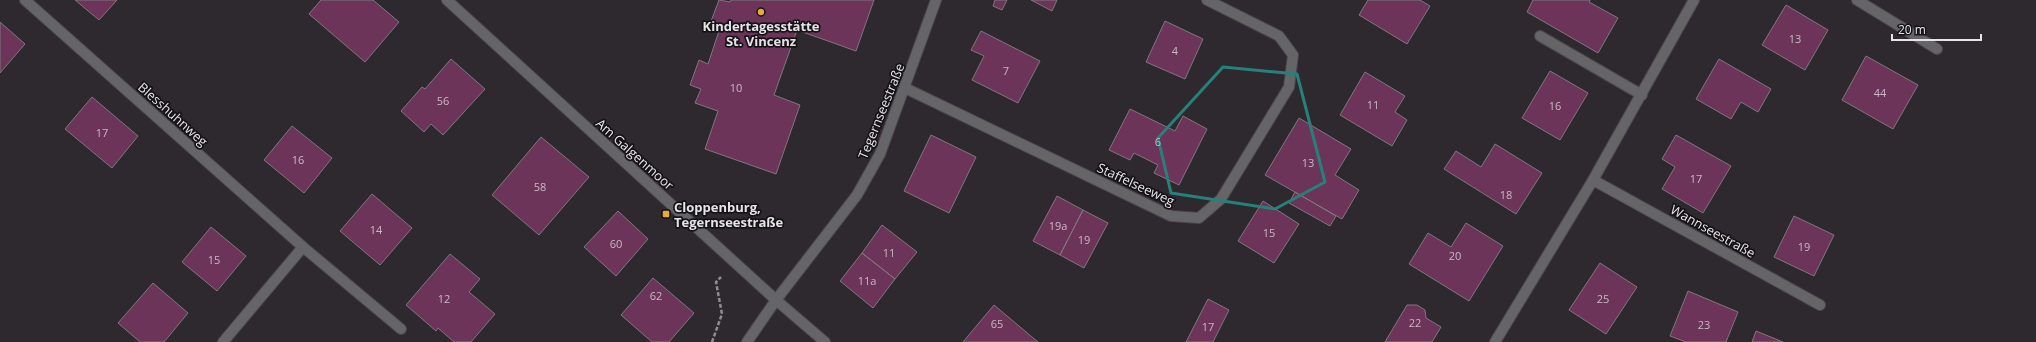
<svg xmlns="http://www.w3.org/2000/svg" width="2036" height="342" viewBox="0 0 2036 342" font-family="'Open Sans',sans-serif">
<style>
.building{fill:#6d345a;stroke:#7f777c}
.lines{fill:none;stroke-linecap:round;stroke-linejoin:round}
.service-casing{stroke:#4c474d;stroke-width:12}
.minor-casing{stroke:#4c474d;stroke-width:12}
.path{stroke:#908c91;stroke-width:2.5;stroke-dasharray:4 2;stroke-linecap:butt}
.service{stroke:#656568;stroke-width:10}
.minor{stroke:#656568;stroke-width:10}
.marked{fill:none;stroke:#25817a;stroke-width:3;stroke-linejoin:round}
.poi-dot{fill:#e7ac36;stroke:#151316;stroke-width:1.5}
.labels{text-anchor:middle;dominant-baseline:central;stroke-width:3.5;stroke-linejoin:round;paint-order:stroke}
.number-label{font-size:11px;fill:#c8b8c4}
.poi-label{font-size:13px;font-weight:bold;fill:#e7e4e8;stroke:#151316}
.street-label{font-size:13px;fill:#e7e4e8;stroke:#151316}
</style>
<rect width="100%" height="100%" fill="#2e292f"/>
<path class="building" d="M 75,0 L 117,0 L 99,20 Z
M 321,0 L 373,0 L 399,22 L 365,62 L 309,14 Z
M 719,0 L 730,2 L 731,0 L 874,0 L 856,51 L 797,30 L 774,95 L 800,105 L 776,174 L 705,149 L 718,111 L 695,103 L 701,89 L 690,85 L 699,60 L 708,64 L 720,28 L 710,24 Z
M 995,0 L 1007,0 L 1002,10 L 993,6 Z
M 1031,0 L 1057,0 L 1052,11 Z
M 1368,0 L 1420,0 L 1430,6 L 1407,44 L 1359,15 Z
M 1533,0 L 1590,0 L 1589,2 L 1618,18 L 1598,53 L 1527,12 Z
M 1786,5 L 1828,30 L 1805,70 L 1762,45 Z
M 1165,21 L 1203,39 L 1185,79 L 1146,62 Z
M 0,22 L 25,44 L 0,73 Z
M 981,31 L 1040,61 L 1018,103 L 972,80 L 984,56 L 971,50 Z
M 1866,56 L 1918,85 L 1893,129 L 1842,100 Z
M 451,59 L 485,89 L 443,135 L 431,124 L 424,132 L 401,111 L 422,87 L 425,89 Z
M 1719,59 L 1771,89 L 1758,112 L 1741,102 L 1731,119 L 1696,99 Z
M 1550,71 L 1588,93 L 1560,140 L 1522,118 Z
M 1365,72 L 1405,96 L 1395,112 L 1407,120 L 1392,146 L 1340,115 Z
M 92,97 L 138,136 L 112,168 L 65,129 Z
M 1130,109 L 1175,131 L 1183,116 L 1207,129 L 1179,185 L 1154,173 L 1158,165 L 1134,153 L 1130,160 L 1109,150 Z
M 1299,118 L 1351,149 L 1335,175 L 1359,190 L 1342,219 L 1265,175 Z
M 292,126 L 332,158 L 304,193 L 264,160 Z
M 931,135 L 976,157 L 949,213 L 904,191 Z
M 1676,135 L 1731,166 L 1703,213 L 1662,189 L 1675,167 L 1662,159 Z
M 541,137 L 589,177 L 539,235 L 492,195 Z
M 1495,144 L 1542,173 L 1516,214 L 1444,169 L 1456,151 L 1481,167 Z
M 1295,192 L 1336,216 L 1330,226 L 1289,203 Z
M 372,194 L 412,228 L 380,265 L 340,231 Z
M 1057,196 L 1083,210 L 1060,255 L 1033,241 Z
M 1263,201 L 1299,224 L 1274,263 L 1238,241 Z
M 1083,210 L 1108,223 L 1084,268 L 1060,255 Z
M 618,211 L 648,239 L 616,276 L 584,247 Z
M 1794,216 L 1834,235 L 1814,276 L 1774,257 Z
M 1466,223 L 1503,246 L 1469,301 L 1409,264 L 1428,233 L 1451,247 Z
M 882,225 L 917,252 L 895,279 L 862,253 Z
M 211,227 L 246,256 L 217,291 L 182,262 Z
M 862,253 L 895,279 L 873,308 L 840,281 Z
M 450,254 L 480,279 L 469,292 L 495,314 L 471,342 L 454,342 L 438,328 L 436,331 L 406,305 Z
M 1600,263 L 1637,287 L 1606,334 L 1569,310 Z
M 653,278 L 694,313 L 669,342 L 652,342 L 621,315 Z
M 153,283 L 188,313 L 164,342 L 140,342 L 118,323 Z
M 1688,291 L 1738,312 L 1726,342 L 1686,342 L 1670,336 Z
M 1208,299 L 1229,310 L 1213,342 L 1186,342 Z
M 994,305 L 1038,342 L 963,342 Z
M 1407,305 L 1417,305 L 1425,310 L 1426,318 L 1441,327 L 1432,342 L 1385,342 Z
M 1756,331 L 1783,342 L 1752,342 Z"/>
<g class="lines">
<g class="service-casing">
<path id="service" d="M 1540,36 L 1642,95"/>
</g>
<g class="minor-casing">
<path id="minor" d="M 25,0 L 303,247 L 223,342
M 447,0 L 776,300 L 825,342
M 1857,0 L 1937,49
M 905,88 L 1171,216 L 1199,218 L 1221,199 L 1289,87 L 1293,55 L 1279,36 L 1207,0
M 1593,180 L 1820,305
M 303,247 L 401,329
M 747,342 L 776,300 L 857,195 L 880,154 L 936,0
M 1495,342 L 1593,180 L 1694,0"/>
</g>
<path class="path" d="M 712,342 L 722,314 L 716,282 L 721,277"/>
<use href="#service" class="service"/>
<use href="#minor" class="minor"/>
</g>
<path class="marked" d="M 1223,67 L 1297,74 L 1325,182 L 1275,209 L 1171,193 L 1158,138 Z"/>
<g class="poi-dot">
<circle cx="761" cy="12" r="4"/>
<rect x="662" y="210" width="8" height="8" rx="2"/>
</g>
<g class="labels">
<g class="number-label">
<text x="1795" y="38">13</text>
<text x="1175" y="50">4</text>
<text x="1006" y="70">7</text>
<text x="736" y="87">10</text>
<text x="1880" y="92">44</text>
<text x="443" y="100">56</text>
<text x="1373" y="104">11</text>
<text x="1555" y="105">16</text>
<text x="102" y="132">17</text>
<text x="1158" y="141">6</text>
<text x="298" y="159">16</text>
<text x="1308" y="162">13</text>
<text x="1696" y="178">17</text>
<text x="540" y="186">58</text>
<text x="1506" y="194">18</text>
<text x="1058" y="225">19a</text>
<text x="376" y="229">14</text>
<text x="1269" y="232">15</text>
<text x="1084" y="239">19</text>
<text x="616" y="243">60</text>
<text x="1804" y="246">19</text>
<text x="889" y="252">11</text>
<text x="1455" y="255">20</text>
<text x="214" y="259">15</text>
<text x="867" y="280">11a</text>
<text x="656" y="295">62</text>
<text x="444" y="298">12</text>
<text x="1603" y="298">25</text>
<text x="1415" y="322">22</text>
<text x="997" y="323">65</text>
<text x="1704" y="324">23</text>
<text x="1208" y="326">17</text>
</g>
<g class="poi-label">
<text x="761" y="26">Kindertagesstätte<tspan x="761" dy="15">St. Vincenz</tspan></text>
<text x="674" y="207" text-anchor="start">Cloppenburg,<tspan x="674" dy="15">Tegernseestraße</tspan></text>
</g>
<g class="street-label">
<text transform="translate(881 111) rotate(-68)">Tegernseestraße</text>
<text transform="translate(173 114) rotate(42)">Blesshuhnweg</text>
<text transform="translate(635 154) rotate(42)">Am Galgenmoor</text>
<text transform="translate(1136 184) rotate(25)">Staffelseeweg</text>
<text transform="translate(1713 231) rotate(29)">Wannseestraße</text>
</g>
</g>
<path d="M1892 34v6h89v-6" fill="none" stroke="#e7e4e8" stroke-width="2"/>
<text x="1898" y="34" font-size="12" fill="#e7e4e8" stroke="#151316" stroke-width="3" paint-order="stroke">20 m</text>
</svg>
